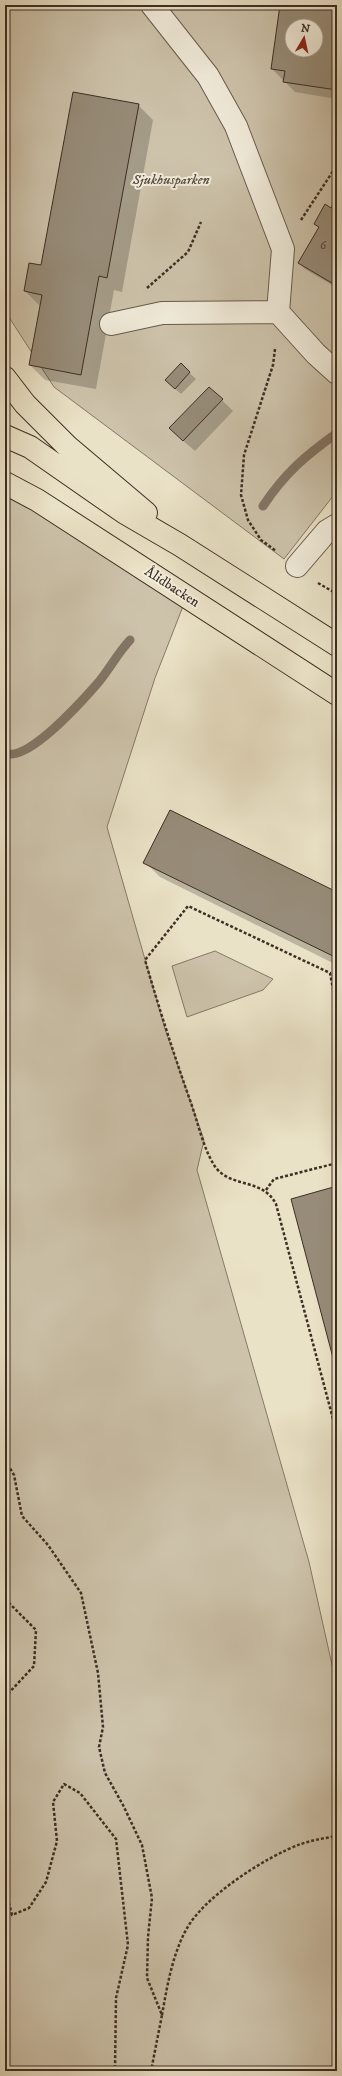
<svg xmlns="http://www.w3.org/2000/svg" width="342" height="2076" viewBox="0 0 342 2076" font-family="'IM FELL DW Pica',serif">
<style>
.green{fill:#cdc3ab;stroke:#867868;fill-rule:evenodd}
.shadow{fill:#0003;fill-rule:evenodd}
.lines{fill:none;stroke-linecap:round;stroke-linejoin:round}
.stream{stroke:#827565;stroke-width:9}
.building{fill:#978c79;stroke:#3e2e24;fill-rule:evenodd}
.minor-casing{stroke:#695b4d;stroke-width:24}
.major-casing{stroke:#3e2e24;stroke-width:24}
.path{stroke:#3e2e24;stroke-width:2.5;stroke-dasharray:3 2;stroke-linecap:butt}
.minor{stroke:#f1ecdb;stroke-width:22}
.major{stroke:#eae2c7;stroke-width:22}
.labels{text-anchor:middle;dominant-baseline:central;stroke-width:4;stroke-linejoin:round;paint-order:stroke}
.number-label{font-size:12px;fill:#544639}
.park-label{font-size:14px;font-style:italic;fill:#5b4c3f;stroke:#f1ecdb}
.street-label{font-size:14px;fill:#3e2e24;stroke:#f1ecdb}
</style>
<rect width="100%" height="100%" fill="#eae2c7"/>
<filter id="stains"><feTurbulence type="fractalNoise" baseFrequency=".005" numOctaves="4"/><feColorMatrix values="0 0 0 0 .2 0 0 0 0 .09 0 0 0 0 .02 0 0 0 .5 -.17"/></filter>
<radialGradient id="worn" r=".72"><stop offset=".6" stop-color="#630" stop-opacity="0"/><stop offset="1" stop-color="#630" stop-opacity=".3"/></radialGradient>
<path class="green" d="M 5,5 L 337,5 L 337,491 L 284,559 L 54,387 L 5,311 ZM 292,26 L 316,26 L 316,50 L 292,50 Z
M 5,495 L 187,596 L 155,678 L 107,827 L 165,1029 L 204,1140 L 197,1170 L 309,1562 L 337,1687 L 337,2071 L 5,2071 Z
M 215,951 L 273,979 L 263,990 L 187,1017 L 172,966 Z"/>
<path class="shadow" d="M 281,5 L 331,5 L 330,8 L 337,9 L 337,99 L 295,92 L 272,69 ZM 292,26 L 316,26 L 316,50 L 292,50 Z
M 138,105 L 153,120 L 122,292 L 114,290 L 96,389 L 45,380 L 30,365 L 40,306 L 25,291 L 42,266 Z
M 337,199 L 337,288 L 305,269 L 299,263 L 319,228 L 315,224 L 331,209 Z
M 181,365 L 196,379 L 181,394 L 172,386 Z
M 222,400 L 233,411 L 195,451 L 181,439 Z
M 145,862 L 337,893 L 337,965 L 160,877 Z"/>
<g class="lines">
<path class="stream" d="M 263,506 C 285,473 305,456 337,433
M 5,753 C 27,763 83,700 97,684 C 109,670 117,654 130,640"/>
</g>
<path class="building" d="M 280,5 L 319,5 L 337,8 L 337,90 L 283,82 L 285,71 L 271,69 ZM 292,26 L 316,26 L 316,50 L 292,50 Z
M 73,92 L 139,104 L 107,278 L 99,276 L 81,375 L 29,365 L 42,295 L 24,291 L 29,263 L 41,265 Z
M 337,197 L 337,286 L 298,263 L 319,227 L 314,224 L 325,204 L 331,208 Z
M 181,363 L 190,372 L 175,389 L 165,380 Z
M 209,387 L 223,399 L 183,441 L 169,428 Z
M 170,810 L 337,892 L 337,958 L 143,863 Z
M 337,1186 L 337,1373 L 291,1199 Z"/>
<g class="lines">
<g class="minor-casing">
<path id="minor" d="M 152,5 L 208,76 L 236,126 L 283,249 L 278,312 L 316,354 L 337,373
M 111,324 L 162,313 L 278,312
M 297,566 L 327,531 L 337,525"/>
</g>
<g class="major-casing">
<path id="major" d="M 5,378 L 25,404 L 68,447 L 146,513
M 5,436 L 30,447 L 125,513 L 180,545 L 337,645
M 5,483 L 37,500 L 337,694"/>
</g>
<path class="path" d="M 301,220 L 337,165
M 147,288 L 188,252 L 201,222
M 275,349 L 273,365 L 244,455 L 241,495 L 248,520 L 261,540 L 276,551
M 318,583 L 337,594
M 337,1010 L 330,973 L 188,906 L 145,960 C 159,1008 174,1055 191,1103 C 198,1123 203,1147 214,1165 C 229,1189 262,1177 276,1204 L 337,1434
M 266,1190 L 274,1179 L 337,1163
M 5,1460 L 14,1475 L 22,1516 L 48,1545 L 81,1593 L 98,1673 L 103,1727 L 99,1747 L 105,1773 L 123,1805 L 142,1845 L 152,1898 L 148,1937 L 147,1978 L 162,2015 L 151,2071
M 5,1599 L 36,1630 L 34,1666 L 5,1697
M 5,1888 L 12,1915 L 29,1908 L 46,1882 L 57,1841 L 53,1802 L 64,1784 L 80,1793 L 116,1839 L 128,1945 L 116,1998 L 115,2071
M 162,2015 C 167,1987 172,1956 186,1930 C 203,1897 267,1856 301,1844 C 313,1840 325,1838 337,1836"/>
<use href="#minor" class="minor"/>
<use href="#major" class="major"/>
</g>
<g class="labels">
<g class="number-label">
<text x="323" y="245">6</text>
</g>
<g class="park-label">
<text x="171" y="180">Sjukhusparken</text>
</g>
<g class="street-label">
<text transform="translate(172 587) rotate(33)">Ålidbacken</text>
</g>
</g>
<rect width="342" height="2076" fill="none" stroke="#eae2c7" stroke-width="20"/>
<rect x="6" y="6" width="330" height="2064" fill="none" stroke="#3e2e24" stroke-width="2"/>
<rect x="10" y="10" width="322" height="2056" fill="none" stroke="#3e2e24"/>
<g transform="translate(304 38) rotate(9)"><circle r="19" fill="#f1ecdb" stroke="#a9a092"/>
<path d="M0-3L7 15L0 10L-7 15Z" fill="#8f2418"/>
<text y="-6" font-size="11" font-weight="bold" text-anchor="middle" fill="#3e2e24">N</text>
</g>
<rect width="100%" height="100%" filter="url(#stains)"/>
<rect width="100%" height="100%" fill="url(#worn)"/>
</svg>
